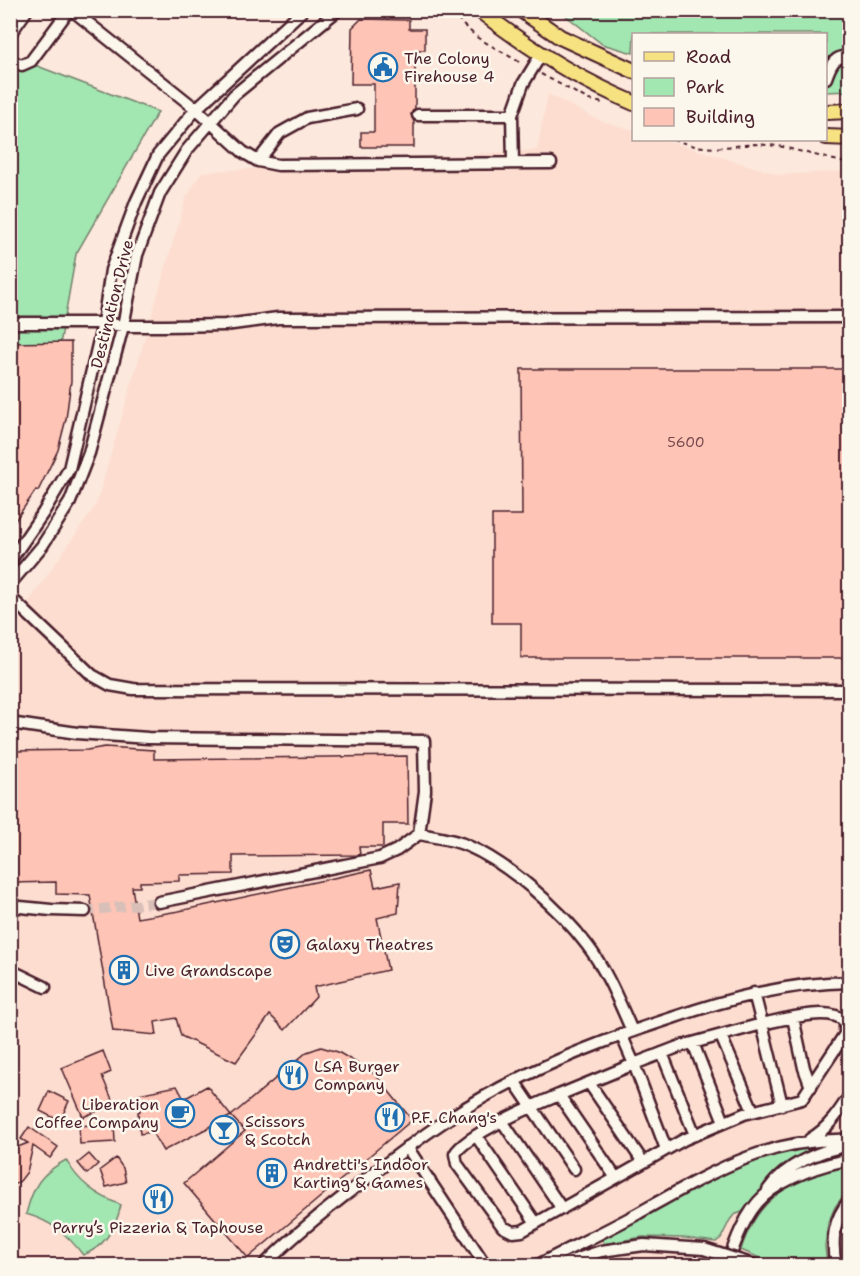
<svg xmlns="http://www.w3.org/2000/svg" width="860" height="1276" viewBox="0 0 860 1276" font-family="'Shantell Sans',sans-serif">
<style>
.built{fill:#fdddd0}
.green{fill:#a2e6b1;stroke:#76826e;stroke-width:1.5}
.building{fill:#fec4b5;stroke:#4a1f2b;stroke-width:1.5}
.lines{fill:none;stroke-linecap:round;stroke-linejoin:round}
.minor-tunnel{stroke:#d8c0b9;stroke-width:10;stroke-dasharray:10 5;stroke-linecap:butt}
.minor-casing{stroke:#4a1f2b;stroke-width:15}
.major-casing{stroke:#4a1f2b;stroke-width:18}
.path{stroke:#4a1f2b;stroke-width:2;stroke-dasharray:4.5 4.5;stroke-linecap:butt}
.minor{stroke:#fbf7ec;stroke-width:10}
.major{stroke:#f7e281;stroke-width:14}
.minor-bridge-casing{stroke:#4a1f2b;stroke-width:15;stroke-linecap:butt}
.minor-bridge{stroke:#fbf7ec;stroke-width:10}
.labels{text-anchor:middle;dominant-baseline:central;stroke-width:5;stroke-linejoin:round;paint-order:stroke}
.number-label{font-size:14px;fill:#77484e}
.poi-label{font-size:16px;fill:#4a1f2b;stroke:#fbf7ec;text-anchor:start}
.street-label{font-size:16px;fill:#4a1f2b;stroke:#fbf7ec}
</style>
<rect width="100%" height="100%" fill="#fce8dc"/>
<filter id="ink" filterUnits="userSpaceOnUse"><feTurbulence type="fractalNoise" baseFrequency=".0167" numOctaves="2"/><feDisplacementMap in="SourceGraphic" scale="12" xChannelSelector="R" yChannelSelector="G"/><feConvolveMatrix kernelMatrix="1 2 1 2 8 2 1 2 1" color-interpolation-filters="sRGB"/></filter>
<g filter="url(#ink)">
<path class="built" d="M 548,94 L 601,121 L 633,130 L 634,140 L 664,140 L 780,175 L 849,171 L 849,1265 L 11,1266 L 11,627 L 96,505 L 186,198 L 202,172 L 537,150 Z"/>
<path class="green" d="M 560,11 L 849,11 L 849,91 L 826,92 L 826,34 L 634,34 L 633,53 L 602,44 Z
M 11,56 L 158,112 L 76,254 L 40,458 L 11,495 Z
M 816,1146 L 816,1150 L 773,1178 L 763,1187 L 742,1212 L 734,1215 L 730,1220 L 721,1238 L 716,1242 L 684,1238 L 642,1237 L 604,1244 L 601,1236 L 733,1166 L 776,1152 Z
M 66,1160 C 79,1183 96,1195 121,1205 C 116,1227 105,1247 83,1255 C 67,1234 51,1221 26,1214 C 33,1186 40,1174 66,1160 Z
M 849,1164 L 849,1188 L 835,1207 L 828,1223 L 825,1246 L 827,1265 L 776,1265 L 741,1250 C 758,1195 796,1176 849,1164 Z"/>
<path class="building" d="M 361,19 L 409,20 L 409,29 L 425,29 L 425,50 L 415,50 L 415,108 L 411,114 L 414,122 L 414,147 L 361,147 L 361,132 L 374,132 L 374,84 L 351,84 L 352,28 Z
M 71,342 L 71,381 L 66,419 L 58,450 L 38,491 L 36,490 L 10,528 L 10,343 Z
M 521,369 L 849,369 L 849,658 L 521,658 L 521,623 L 492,623 L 492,515 L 522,515 Z
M 105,747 L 154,750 L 154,759 L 407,756 L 408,824 L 383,824 L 383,847 L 359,847 L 360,854 L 357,855 L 233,856 L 233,874 L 179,875 L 179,881 L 140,882 L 140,887 L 132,887 L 137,918 L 179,911 L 371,870 L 375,887 L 400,882 L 398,913 L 377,918 L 388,970 L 314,987 L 316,997 L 285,1030 L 270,1015 L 236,1062 L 181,1036 L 176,1018 L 155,1022 L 157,1035 L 113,1031 L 90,895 L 56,894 L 56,882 L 10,883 L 10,751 L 87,750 Z
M 321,1047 L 338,1052 L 375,1074 L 412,1120 L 248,1258 L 184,1183 L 245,1131 L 231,1116 L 307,1052 Z
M 103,1051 L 111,1072 L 102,1076 L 114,1104 L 83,1117 L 62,1068 Z
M 177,1086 L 184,1099 L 207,1086 L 231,1116 L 163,1151 L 152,1132 L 140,1134 L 138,1112 L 140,1111 L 138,1094 Z
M 49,1091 L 69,1101 L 60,1121 L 40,1111 Z
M 114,1123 L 115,1142 L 80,1144 L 79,1126 Z
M 29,1127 L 58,1147 L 50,1158 L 33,1146 L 27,1172 L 20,1181 L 10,1187 L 10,1150 L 28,1143 L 21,1139 Z
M 89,1154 L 98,1164 L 87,1174 L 78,1163 Z
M 116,1158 L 123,1168 L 126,1182 L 106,1187 L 100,1170 Z"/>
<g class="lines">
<path class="minor-tunnel" d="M 85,911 L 159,902"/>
<g class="minor-casing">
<path id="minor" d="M 72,10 L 196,109 L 243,152 L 258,161 L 278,165 L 551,163
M 10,34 L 27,10
M 10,61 L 22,65 L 31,61 L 69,10
M 826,78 C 831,64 834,56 850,56
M 418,115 L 512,115
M 258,161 L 280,133 L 307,118 L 357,109
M 513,163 L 512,115 L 523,84 L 542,53
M 10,323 L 103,323 L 123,326 L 165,326 L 225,325 L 278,318 L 850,317
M 10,561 L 43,513 L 69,469 L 103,323 L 111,270 L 136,202 L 158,155 L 196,109 L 303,10
M 10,584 L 42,546 L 70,502 L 89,453 L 123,326 L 137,255 L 160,193 L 187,150 L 234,95 L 338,10
M 10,597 L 92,675 L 110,685 L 133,689 L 850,690
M 10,723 L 77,733 L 148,738 L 424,741 L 425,791 L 419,834 L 397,850 L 380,858 L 159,902
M 419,834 C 434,837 453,839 468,846 C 509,864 560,909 587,945 C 607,971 619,1002 632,1031
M 10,906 L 51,910 L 85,911
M 10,970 L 45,987
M 793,1018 L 804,1068 L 811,1087
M 621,1034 L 634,1064 L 678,1047 L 762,1024 L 782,1105
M 721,1036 L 753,1111
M 693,1043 L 724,1122
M 662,1053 L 695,1135
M 514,1081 L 574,1169
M 589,1083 L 643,1162
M 559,1095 L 634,1064 L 666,1149
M 502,1121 L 562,1209
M 477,1137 L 536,1223
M 810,1139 C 828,1129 839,1112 850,1095
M 407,1147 L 486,1266
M 616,1178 L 559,1095 C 537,1104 465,1135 455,1154 L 457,1164 L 503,1227 L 513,1232 L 522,1231 L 685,1139 L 744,1114 L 802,1099 L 845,1034 L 845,1022 C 832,1005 781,1020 762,1024 L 754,993
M 768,1190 C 785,1165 820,1150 850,1145
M 263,1266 C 293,1236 324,1211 357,1186 C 387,1163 417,1139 448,1119 C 516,1074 595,1043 672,1018 C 730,998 788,983 850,982
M 536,1266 C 570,1248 604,1232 637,1214 C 707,1175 766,1137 850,1140
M 557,1266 L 601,1251 L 644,1245 L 704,1249
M 727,1266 C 735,1242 745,1213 764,1196 C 784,1178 824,1163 850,1160
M 836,1266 C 831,1241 833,1219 850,1200"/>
</g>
<g class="major-casing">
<path id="major" d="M 479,10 C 525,46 580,80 634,103
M 521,10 L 560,37 L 634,71
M 826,112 L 850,111
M 826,137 L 850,138"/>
</g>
<path class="path" d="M 453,10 L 462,24 L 478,38 L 523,64
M 541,74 L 589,100 L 603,103
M 673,140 L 695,146 L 714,148 L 755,144 L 779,146 L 850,164"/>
<use href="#minor" class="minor"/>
<use href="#major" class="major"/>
<g class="minor-bridge-casing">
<path id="minor-bridge" d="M 704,1249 L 757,1266"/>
</g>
<use href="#minor-bridge" class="minor-bridge"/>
</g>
</g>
<defs>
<g id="civic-ring" transform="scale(1.5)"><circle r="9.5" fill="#fbf7ec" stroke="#1f6fb2" stroke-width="1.5"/><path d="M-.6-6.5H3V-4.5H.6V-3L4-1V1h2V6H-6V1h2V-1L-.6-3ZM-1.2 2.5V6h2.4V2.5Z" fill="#1f6fb2"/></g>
<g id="theatre-ring" transform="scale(1.5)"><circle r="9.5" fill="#fbf7ec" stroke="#1f6fb2" stroke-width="1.5"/><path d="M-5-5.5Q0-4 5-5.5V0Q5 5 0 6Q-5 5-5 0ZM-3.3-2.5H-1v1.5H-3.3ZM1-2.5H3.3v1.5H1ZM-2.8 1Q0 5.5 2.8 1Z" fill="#1f6fb2"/></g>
<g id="building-ring" transform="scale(1.5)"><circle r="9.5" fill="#fbf7ec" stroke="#1f6fb2" stroke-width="1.5"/><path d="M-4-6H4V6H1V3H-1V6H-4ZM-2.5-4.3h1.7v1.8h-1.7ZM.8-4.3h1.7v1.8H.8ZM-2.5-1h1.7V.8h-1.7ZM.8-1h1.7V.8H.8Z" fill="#1f6fb2"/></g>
<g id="restaurant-ring" transform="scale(1.5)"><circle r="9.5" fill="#fbf7ec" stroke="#1f6fb2" stroke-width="1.5"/><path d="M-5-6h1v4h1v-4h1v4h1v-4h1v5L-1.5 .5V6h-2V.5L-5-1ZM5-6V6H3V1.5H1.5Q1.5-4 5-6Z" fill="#1f6fb2"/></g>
<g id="cafe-ring" transform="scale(1.5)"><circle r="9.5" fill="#fbf7ec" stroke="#1f6fb2" stroke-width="1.5"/><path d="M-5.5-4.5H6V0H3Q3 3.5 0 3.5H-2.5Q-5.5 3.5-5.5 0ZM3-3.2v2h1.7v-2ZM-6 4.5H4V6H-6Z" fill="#1f6fb2"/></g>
<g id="bar-ring" transform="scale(1.5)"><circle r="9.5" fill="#fbf7ec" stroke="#1f6fb2" stroke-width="1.5"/><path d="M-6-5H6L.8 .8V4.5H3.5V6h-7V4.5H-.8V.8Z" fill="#1f6fb2"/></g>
</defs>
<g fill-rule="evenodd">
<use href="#civic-ring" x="383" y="67"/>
<use href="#theatre-ring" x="285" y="944"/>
<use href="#building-ring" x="124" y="970"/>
<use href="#restaurant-ring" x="293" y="1075"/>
<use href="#cafe-ring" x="180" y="1113"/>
<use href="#restaurant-ring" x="390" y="1117"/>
<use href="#bar-ring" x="224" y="1130"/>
<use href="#building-ring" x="272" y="1173"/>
<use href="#restaurant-ring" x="158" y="1199"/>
</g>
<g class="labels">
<g class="number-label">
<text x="686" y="442">5600</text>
</g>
<g class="poi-label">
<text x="404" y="58">The Colony<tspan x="404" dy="18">Firehouse 4</tspan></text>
<text x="306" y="944">Galaxy Theatres</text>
<text x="145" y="970">Live Grandscape</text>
<text x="314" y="1066">LSA Burger<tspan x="314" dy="18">Company</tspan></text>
<text x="159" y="1104" text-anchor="end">Liberation<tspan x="159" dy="18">Coffee Company</tspan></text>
<text x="411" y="1117">P.F. Chang's</text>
<text x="245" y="1121">Scissors<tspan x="245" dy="18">&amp; Scotch</tspan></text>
<text x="293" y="1164">Andretti's Indoor<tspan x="293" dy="18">Karting &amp; Games</tspan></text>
<text x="158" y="1227" text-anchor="middle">Parry’s Pizzeria &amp; Taphouse</text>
</g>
<g class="street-label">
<text transform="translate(112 304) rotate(-76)">Destination Drive</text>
</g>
</g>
<rect width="860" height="1276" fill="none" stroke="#fbf7ec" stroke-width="36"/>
<rect x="18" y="18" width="824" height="1240" fill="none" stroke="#4a1f2b" stroke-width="2" filter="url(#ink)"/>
<rect x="632" y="33" width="195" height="108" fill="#fbf7ec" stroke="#b4a19f" stroke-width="1.5"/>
<rect x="644" y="52" width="30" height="9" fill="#f7e281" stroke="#b4a19f" stroke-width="1.5"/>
<text x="686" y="63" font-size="18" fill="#4a1f2b">Road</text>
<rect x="644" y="78" width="30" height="18" fill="#a2e6b1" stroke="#b4a19f" stroke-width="1.5"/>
<text x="686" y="93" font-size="18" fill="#4a1f2b">Park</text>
<rect x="644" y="108" width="30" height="18" fill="#fec4b5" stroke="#b4a19f" stroke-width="1.5"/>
<text x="686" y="123" font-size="18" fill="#4a1f2b">Building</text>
</svg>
